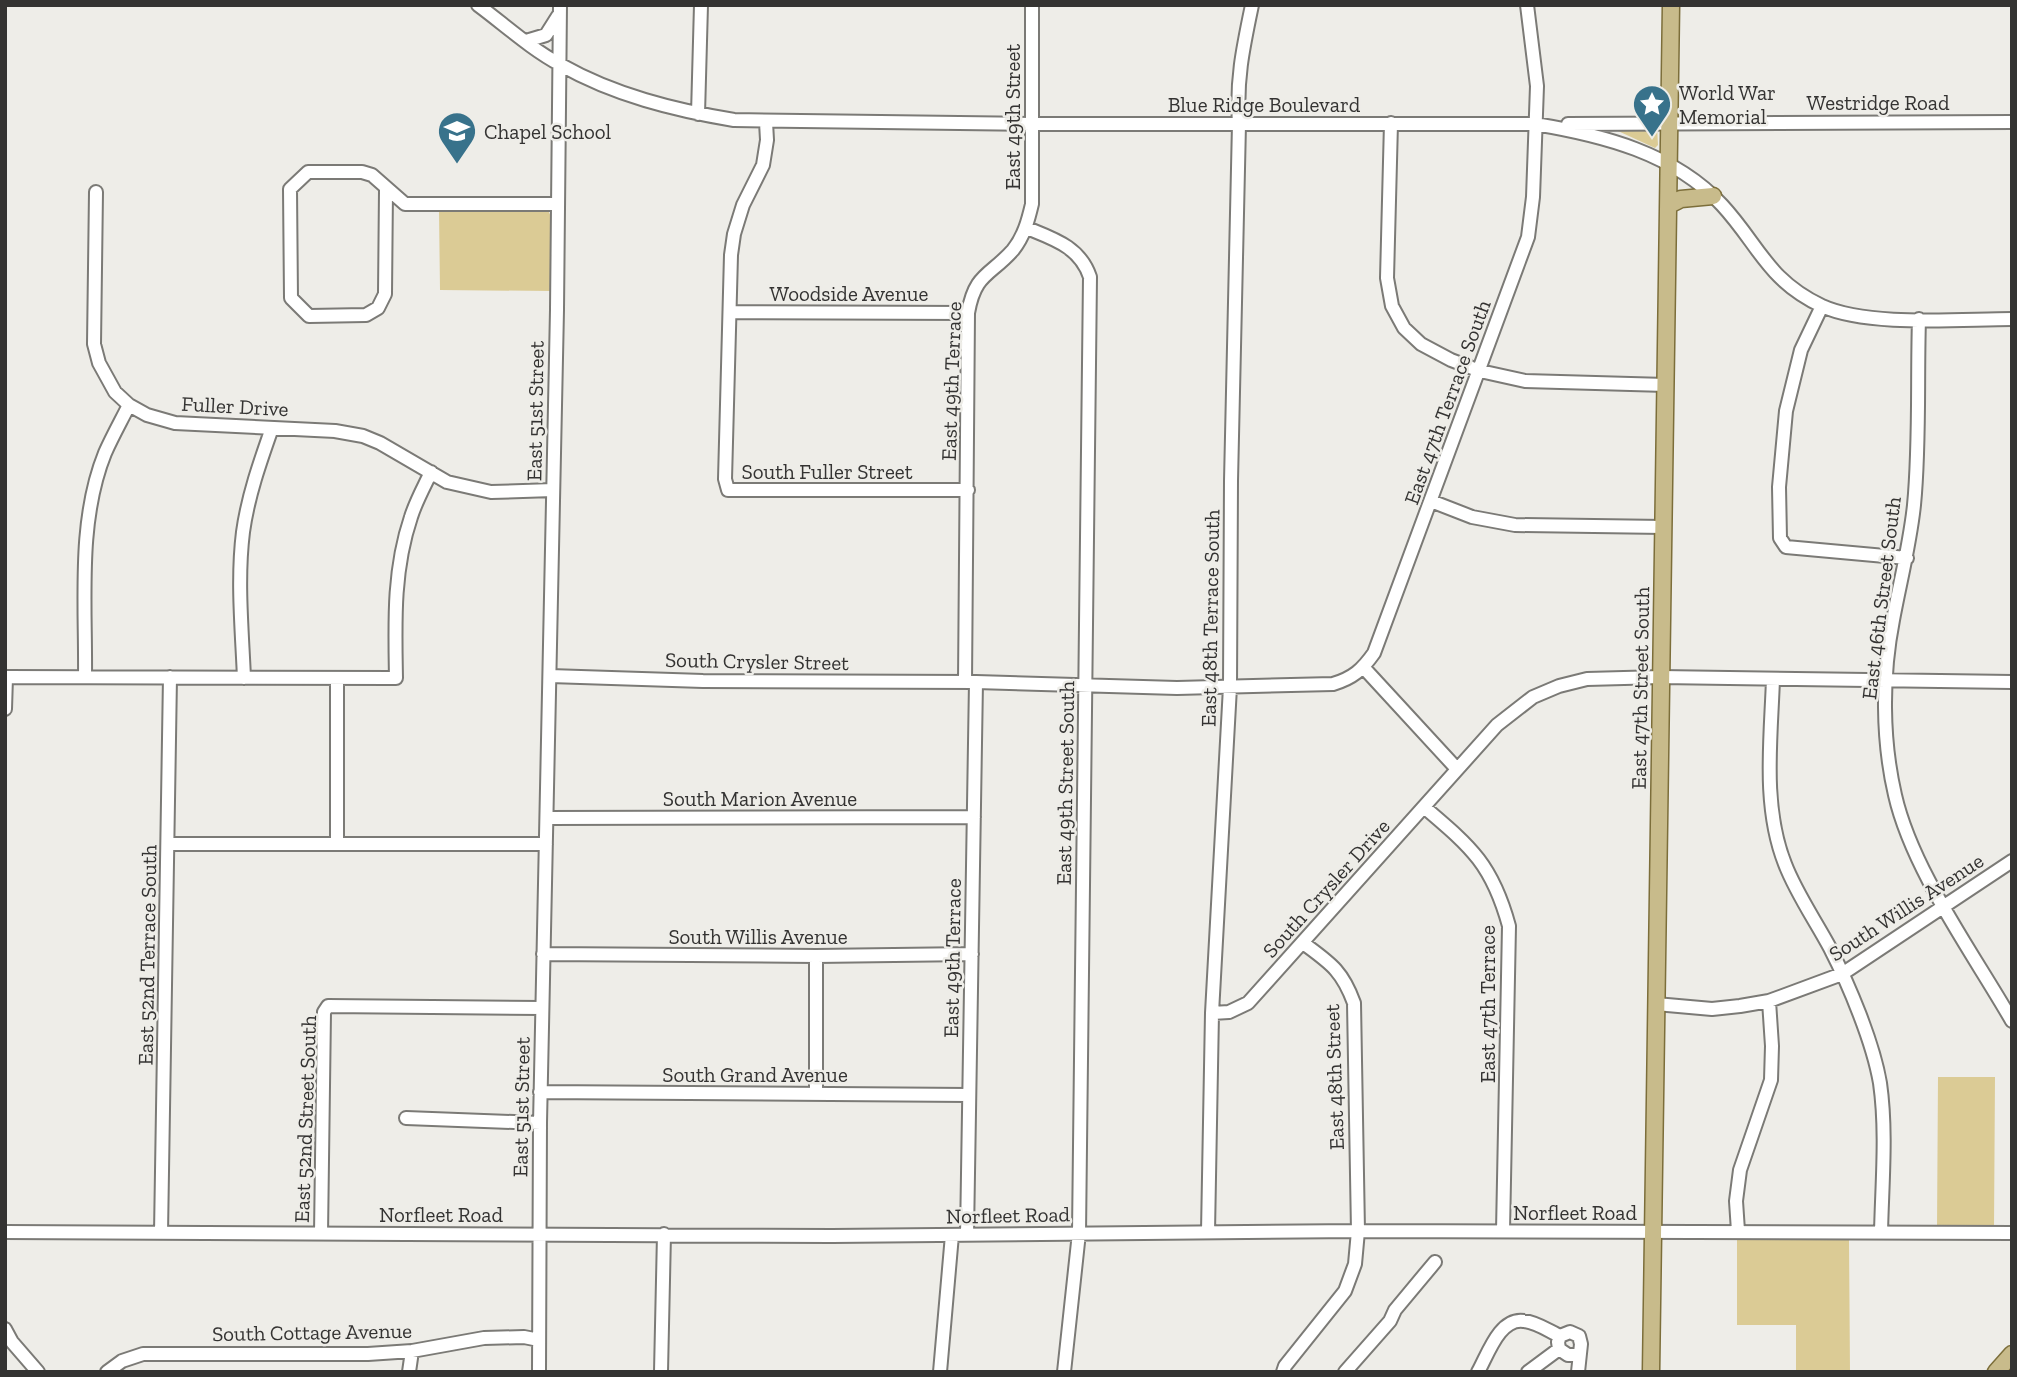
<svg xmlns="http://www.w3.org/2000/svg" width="2017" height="1377" viewBox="0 0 2017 1377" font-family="'Zilla Slab',serif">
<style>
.green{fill:#dbcb95}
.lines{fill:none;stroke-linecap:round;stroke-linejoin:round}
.minor-casing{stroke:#7b7a76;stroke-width:16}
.major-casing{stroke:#7c6e3a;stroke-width:19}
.minor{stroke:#fff;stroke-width:12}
.major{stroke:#c8bb8b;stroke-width:16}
.labels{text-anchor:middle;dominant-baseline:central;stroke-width:5;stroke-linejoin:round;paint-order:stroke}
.poi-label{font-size:21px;fill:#343332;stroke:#eeede8;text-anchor:start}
.street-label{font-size:21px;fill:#343332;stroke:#eeede8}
</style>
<rect width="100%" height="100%" fill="#eeede8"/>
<path class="green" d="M 1657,126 L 1658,145 L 1655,148 L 1618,131 L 1618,128 Z
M 439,210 L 548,210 L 552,219 L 551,291 L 440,290 Z
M 1938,1077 L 1995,1077 L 1994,1227 L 1937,1227 Z
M 1737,1239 L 1849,1239 L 1850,1372 L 1796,1372 L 1796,1325 L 1737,1325 Z"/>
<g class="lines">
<g class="minor-casing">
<path id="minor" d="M 478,5 C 505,25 531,49 561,65 C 614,95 674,110 734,120 L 1030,124 L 1535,124 C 1602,135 1674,153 1722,205 C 1759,245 1767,280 1822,306 C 1868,327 1959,319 2012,319
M 526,41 L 546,35 L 558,16
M 698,114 L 701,5
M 766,122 L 767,140 L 763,165 L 743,205 L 734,234 L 731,255 L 725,479 L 728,490 L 968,490
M 1391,123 L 1387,278 L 1392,306 L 1404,328 L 1421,344 L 1451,360 L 1480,371 L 1525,381 L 1666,385
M 1568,124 L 2012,122
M 386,190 L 385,294 L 378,308 L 366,315 L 309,316 L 291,298 L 290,189 L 308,172 L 362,172 L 372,175 L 405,204 L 558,204
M 96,192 L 94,344 L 99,363 L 115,392 L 129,405 L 147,415 L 175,423 L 335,431 L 363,436 L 380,443 L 447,482 L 491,492 L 553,490
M 1027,228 C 1054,239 1080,247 1090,277 L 1079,1233 L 1064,1372
M 1822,306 L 1801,350 L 1786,411 L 1779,487 L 1780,538 L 1786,547 L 1907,558
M 730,312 L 968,313
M 1919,319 C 1917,381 1920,444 1914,505 C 1910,544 1900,582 1893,620 C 1882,676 1882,739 1895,795 C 1912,870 1973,953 2012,1021
M 1431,501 L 1472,517 L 1515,525 L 1664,527
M 1364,668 L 1457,769
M 550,676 L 703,681 L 976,682 L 1177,688 L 1333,684 C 1353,678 1362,670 1374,653 L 1528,237 L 1533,197 L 1537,86 L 1527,5
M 85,677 C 86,604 77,522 105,453 C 112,437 121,421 129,405
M 244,678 C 242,630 237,580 243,532 C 248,496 260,462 272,428
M 337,678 L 337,844
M 1773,679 C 1771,739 1762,806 1785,864 C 1796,893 1815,920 1830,948 C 1849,985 1873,1042 1880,1083 C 1887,1132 1882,1184 1881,1233
M 965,682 L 968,313 C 975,273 990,276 1013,250 C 1024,236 1028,221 1032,204 L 1032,5
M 5,709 L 6,677 L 396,678 C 395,623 393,570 411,517 C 416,501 424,487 431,472
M 1424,807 C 1471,847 1492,864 1509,926 L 1503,1231
M 547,818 L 974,817
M 168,844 L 546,844
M 543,954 L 816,956 L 972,954
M 816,956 L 816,1093
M 1656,1004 L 1712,1009 L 1740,1006 L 1769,1001 L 1842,974 L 2012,861
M 1212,1013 L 1229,1012 L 1248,1003 L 1497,725 L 1533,697 L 1559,686 L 1587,679 L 1661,677 L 2012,682
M 540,1092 L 969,1095
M 406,1118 L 540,1123
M 1738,1231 L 1736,1201 L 1740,1170 L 1771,1080 L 1772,1046 L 1769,1001
M 5,1232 L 832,1236 L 1358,1231 L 2012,1233
M 1208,1232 L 1212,1013 L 1230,687 L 1231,481 L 1239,124 C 1236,80 1243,48 1252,5
M 161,1233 L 170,677
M 321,1234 L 324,1012 L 328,1006 L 542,1008
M 967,1235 L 976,682
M 5,1329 L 12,1342 L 38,1372
M 1560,1336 L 1570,1332 L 1579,1336 L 1581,1344 L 1578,1372
M 107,1372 L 122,1361 L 143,1354 L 368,1354 L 412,1351 L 484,1338 L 524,1337 L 539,1340
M 409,1372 L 412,1351
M 539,1372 L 540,1123 L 557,310 L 560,5
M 661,1372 L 664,1234
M 940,1372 L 952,1235
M 1283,1372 L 1285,1366 L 1345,1291 L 1355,1264 L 1358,1231 L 1354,1003 C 1342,970 1330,963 1303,943
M 1345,1372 L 1390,1321 L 1395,1310 L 1435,1262
M 1478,1372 C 1488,1354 1500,1317 1524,1321 C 1536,1322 1549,1331 1560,1336 L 1558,1342 L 1559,1349
M 1528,1372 L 1559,1349 L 1568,1355 L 1579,1355"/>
</g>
<g class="major-casing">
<path id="major" d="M 1669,205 L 1681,199 L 1713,196
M 1651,1372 L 1671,5
M 1996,1372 L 2012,1354"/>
</g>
<use href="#minor" class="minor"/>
<use href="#major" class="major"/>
</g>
<defs>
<g id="sight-pin" transform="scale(2.0125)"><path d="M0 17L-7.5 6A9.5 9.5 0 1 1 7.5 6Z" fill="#38728b" stroke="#eeede8"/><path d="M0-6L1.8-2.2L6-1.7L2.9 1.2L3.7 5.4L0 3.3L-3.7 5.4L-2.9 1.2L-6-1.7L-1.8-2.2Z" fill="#fff"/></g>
<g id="school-pin" transform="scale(2.0125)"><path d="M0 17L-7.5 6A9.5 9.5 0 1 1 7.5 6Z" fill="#38728b" stroke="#eeede8"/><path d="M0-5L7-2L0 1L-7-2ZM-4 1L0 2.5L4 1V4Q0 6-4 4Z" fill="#fff"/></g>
</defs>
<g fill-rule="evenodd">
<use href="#sight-pin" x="1652" y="104"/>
<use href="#school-pin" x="457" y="131"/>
</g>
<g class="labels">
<g class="poi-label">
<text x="1679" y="92">World War<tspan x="1679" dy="24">Memorial</tspan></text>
<text x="484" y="131">Chapel School</text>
</g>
<g class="street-label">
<text x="1878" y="102">Westridge Road</text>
<text x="1264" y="104">Blue Ridge Boulevard</text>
<text transform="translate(1012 117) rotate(-90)">East 49th Street</text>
<text x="849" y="293">Woodside Avenue</text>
<text transform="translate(951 381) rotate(-88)">East 49th Terrace</text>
<text transform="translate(1447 402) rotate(-70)">East 47th Terrace South</text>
<text transform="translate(235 406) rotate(3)">Fuller Drive</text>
<text transform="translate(535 411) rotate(-89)">East 51st Street</text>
<text x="827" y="471">South Fuller Street</text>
<text transform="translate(1881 598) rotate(-83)">East 46th Street South</text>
<text transform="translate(1210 618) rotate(-89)">East 48th Terrace South</text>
<text transform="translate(757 661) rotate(1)">South Crysler Street</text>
<text transform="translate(1640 688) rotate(-89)">East 47th Street South</text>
<text transform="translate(1065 783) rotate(-89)">East 49th Street South</text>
<text x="760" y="798">South Marion Avenue</text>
<text transform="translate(1326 888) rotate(-48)">South Crysler Drive</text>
<text transform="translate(1906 907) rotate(-33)">South Willis Avenue</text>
<text x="758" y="936">South Willis Avenue</text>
<text transform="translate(147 955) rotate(-89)">East 52nd Terrace South</text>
<text transform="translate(952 958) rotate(-89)">East 49th Terrace</text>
<text transform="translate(1487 1004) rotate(-90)">East 47th Terrace</text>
<text x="755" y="1074">South Grand Avenue</text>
<text transform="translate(1334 1077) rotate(-92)">East 48th Street</text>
<text transform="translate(521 1107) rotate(-89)">East 51st Street</text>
<text transform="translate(305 1119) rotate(-88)">East 52nd Street South</text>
<text x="1575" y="1212">Norfleet Road</text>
<text x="441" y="1214">Norfleet Road</text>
<text transform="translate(1008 1215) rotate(-1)">Norfleet Road</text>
<text transform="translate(312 1332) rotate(-1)">South Cottage Avenue</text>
</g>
</g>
<rect width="2017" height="1377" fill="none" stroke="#343332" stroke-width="14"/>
</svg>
